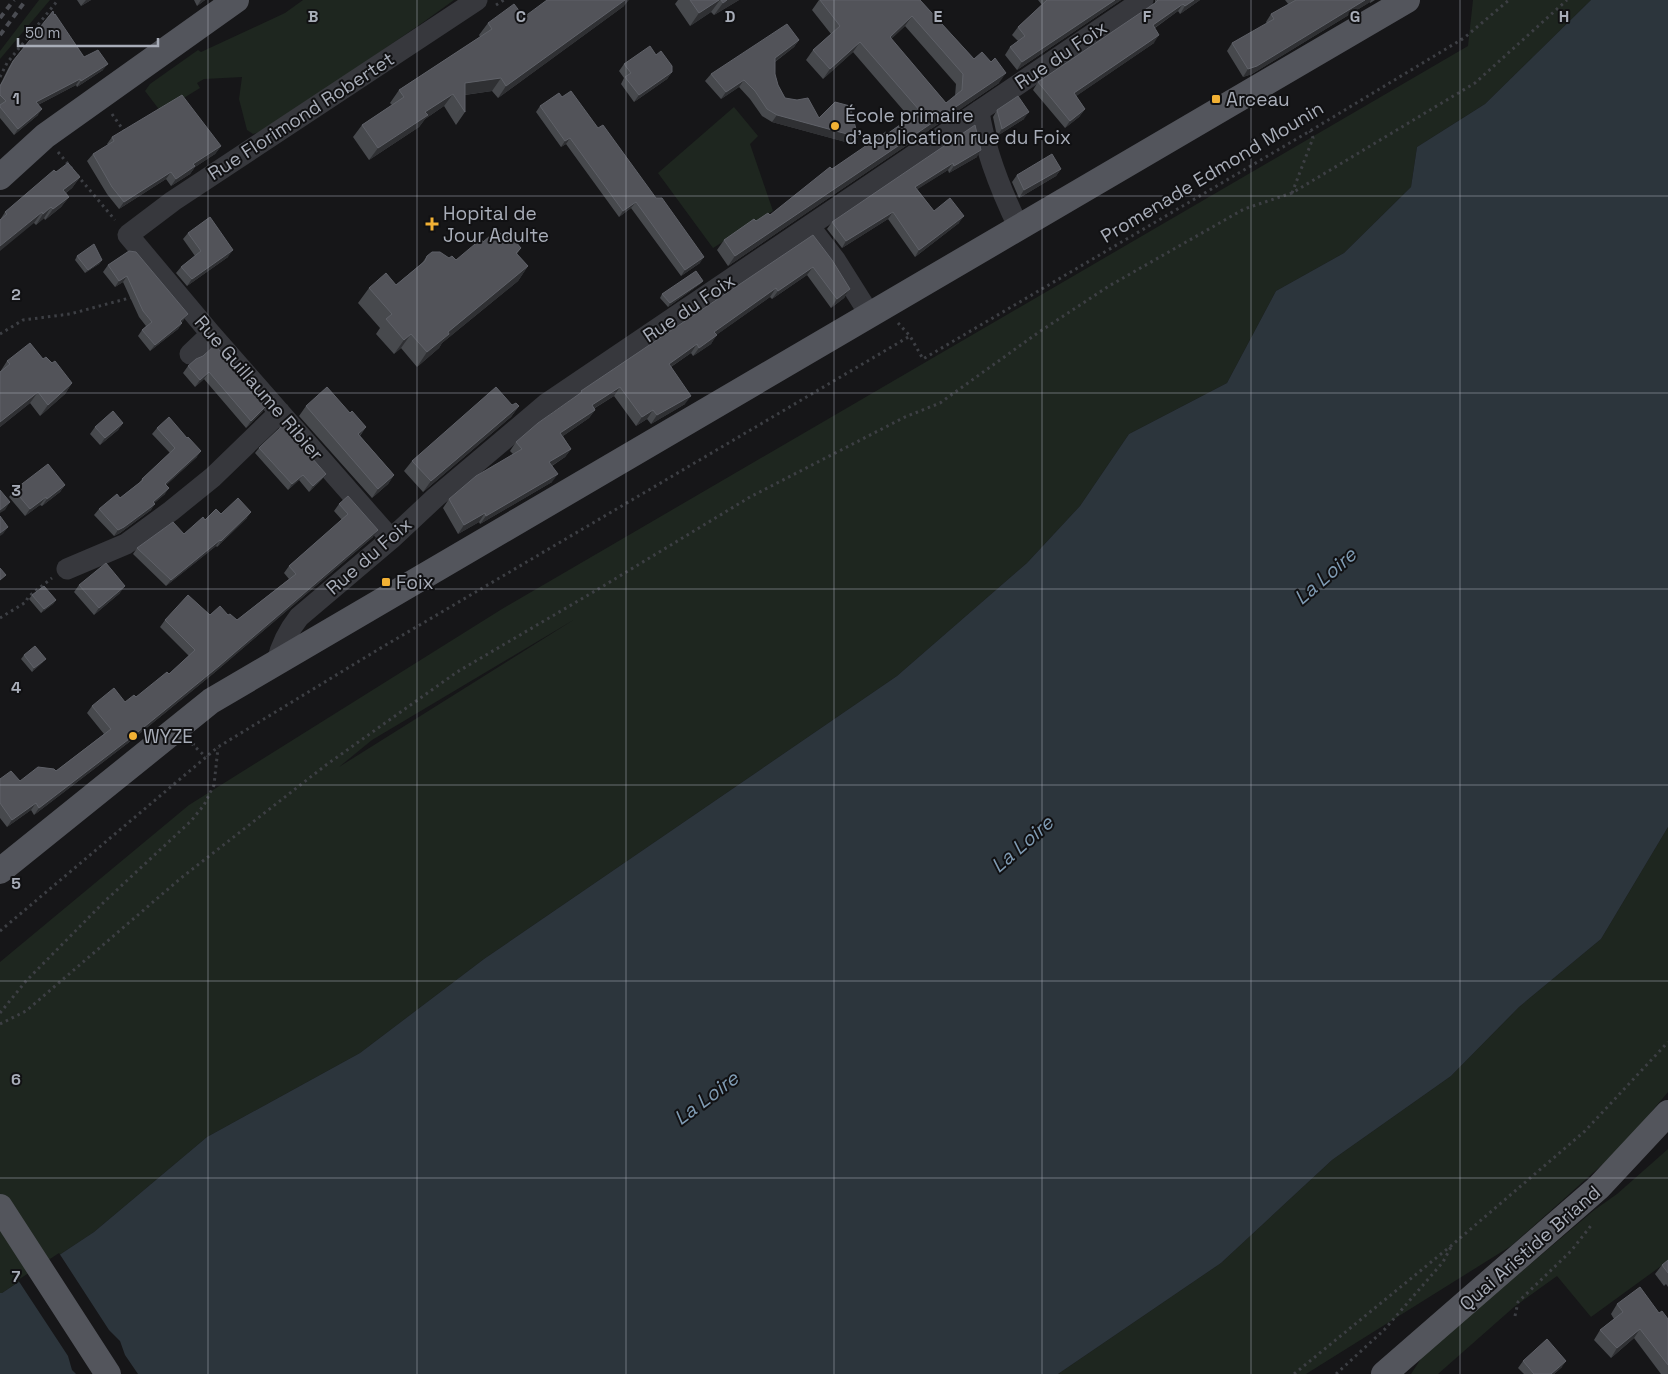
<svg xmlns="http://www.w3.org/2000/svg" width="1668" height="1374" viewBox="0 0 1668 1374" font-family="'Space Grotesk',sans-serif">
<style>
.green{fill:#1e261f;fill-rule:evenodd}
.water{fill:#2c353c}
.pier{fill:#161618}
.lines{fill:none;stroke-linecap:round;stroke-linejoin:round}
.path{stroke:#3d3f44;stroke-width:3;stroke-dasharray:2.5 4;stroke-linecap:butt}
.minor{stroke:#37383d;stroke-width:21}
.major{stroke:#53555c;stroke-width:26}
.rail{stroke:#4a4c52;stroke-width:4;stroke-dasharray:6 5;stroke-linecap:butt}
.wall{fill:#47494d;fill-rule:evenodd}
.shaded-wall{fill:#2f3033}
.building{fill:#525359;stroke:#5f6168;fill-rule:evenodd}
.grid{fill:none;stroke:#a8adb8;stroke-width:1;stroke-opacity:0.55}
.poi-dot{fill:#f2b134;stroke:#111113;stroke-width:2}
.labels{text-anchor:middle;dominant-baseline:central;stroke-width:4;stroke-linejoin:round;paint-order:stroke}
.street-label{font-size:19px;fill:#a8adb8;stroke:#111113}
.poi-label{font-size:19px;fill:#a8adb8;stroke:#111113;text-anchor:start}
.water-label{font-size:20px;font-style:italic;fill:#7f9bb3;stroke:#111113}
.grid-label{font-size:16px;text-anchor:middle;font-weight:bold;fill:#a8adb8;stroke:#111113;stroke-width:4;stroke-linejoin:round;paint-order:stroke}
</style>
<rect width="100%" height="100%" fill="#161618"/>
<path class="green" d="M 39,0 L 50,0 L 0,59 L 0,51 Z
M 303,0 L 454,0 L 425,21 L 266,130 L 253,134 L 247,130 L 239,99 L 242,77 L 204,79 L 197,83 L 200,88 L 161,112 L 145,91 L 150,84 L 198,50 L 201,52 L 285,13 Z
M 1473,0 L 1591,0 L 1485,104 L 1417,147 L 1411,187 L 1344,253 L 1276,291 L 1227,383 L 1129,434 L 1080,506 L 1027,563 L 897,676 L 484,959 L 360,1053 L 207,1137 L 94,1232 L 2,1293 L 0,1293 L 0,962 L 189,805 L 502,609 L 1468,46 ZM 575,619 L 339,767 L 372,740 Z
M 734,107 L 758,136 L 750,144 L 773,211 L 713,248 L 658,173 Z
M 1668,827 L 1668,1092 L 1622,1147 L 1511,1246 L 1306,1374 L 1058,1374 L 1221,1263 L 1332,1160 L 1451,1076 L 1519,1007 L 1601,939 Z
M 1668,1149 L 1668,1261 L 1591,1317 L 1557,1276 L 1514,1307 L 1438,1374 L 1411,1374 L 1424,1354 L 1593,1211 L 1617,1194 Z"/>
<path class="water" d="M 1591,0 L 1668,0 L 1668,827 L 1601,939 L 1519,1007 L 1451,1076 L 1332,1160 L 1221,1263 L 1058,1374 L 0,1374 L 0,1293 L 2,1293 L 94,1232 L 207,1137 L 360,1053 L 484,959 L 897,676 L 1027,563 L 1080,506 L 1129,434 L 1227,383 L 1276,291 L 1344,253 L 1411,187 L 1417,147 L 1485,104 Z"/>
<path class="pier" d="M 59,1253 L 109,1330 L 120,1341 L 125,1355 L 138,1374 L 76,1374 L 72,1370 L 68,1356 L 18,1280 Z"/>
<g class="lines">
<path class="path" d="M 496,5 L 504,0
M 0,77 L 7,63 L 58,0
M 112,114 L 126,134
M 58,152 L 73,170
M 77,175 L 115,220
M 1292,193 L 1313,138 L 1310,131
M 898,323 L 910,336 L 923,359 L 1310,131 L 1464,38 L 1509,0
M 0,334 L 23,320 L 70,314 L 133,297
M 0,618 L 26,602 L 28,597 L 52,578
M 194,743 L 193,745 L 206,757
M 0,931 L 218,747 L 379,649 L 910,336
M 0,1013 L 26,981 L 105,901 L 191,821 L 204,805 L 214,785 L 218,748
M 0,1024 L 26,1011 L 181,878 L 326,765 L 457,672 L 595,591 L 750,497 L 905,417 L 940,403 L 1039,332 L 1109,286 L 1244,209 L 1292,193 L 1475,83 L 1567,0
M 1515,1316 L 1518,1302 L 1571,1251 L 1593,1223
M 1294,1374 L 1452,1245 L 1585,1131 L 1668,1042
M 1336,1374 L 1384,1330 L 1443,1262 L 1451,1247"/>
<path class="minor" d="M 979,111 C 985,152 1001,191 1019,228
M 809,226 L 836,261 L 870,315
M 190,354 L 211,334
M 391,539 L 211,334 L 128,235 L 173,201 L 477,0
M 67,569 L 126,544 L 171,511 L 213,477 L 280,412
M 277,662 C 281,644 288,631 299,617 L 391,539 L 436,497 L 546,404 L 1143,0"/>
<path class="major" d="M 0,177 L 45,136 L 236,0
M 0,871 L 211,701 L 1407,0
M 0,1207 L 108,1374
M 1384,1374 L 1599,1187 L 1668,1113"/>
<path class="rail" d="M 0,18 L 14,0
M 0,35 L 26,0"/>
</g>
<path class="wall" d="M 77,0 L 91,0 L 81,6 Z
M 194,0 L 205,0 L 197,6 Z
M 678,0 L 739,0 L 714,15 L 711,12 L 690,26 L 675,4 Z
M 819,0 L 920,0 L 974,59 L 999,83 L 728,266 L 717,250 L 724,240 L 756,221 L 770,215 L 832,169 L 887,134 L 910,118 L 853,52 L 823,79 L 806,60 L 813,50 L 831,34 L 812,10 ZM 905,26 L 956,84 L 955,96 L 946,103 L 891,39 Z
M 1038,0 L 1121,0 L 1017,70 L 1005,55 L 1010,47 L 1018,41 L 1012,35 L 1018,27 L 1042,5 Z
M 1155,0 L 1200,0 L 1180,14 L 1178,11 L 1155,28 L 1154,43 L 1076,96 L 1085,109 L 1079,117 L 1065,128 L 1033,90 L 1038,82 L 1155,3 Z
M 1285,0 L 1375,0 L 1370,3 L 1370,2 L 1252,74 L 1243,77 L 1227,51 L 1232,43 L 1267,24 L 1266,22 L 1271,14 L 1289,5 Z
M 624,6 L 498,98 L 492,91 L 465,95 L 465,112 L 456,125 L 444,106 L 425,119 L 419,127 L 369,160 L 353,137 L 362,125 L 392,105 L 390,103 L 399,90 L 480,37 L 479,35 L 488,23 L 524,17 Z
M 54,15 L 84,57 L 103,70 L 77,87 L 76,85 L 38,105 L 38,115 L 14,135 L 0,118 L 0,85 L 9,67 L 13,61 Z
M 799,40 L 794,47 L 775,62 L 775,74 L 778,85 L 785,98 L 819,118 L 858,137 L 853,144 L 772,122 L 762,116 L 750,99 L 739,87 L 721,99 L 705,81 L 711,74 Z
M 656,55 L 672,72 L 667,79 L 634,102 L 621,84 L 624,78 L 619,71 L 624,64 Z
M 562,97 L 598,128 L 700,263 L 681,276 L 631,208 L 619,217 L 566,144 L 561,147 L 536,112 L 540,106 Z
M 997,110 L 1024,119 L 997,136 L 993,117 Z
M 975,125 L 977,157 L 949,173 L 948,170 L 917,189 L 934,211 L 959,223 L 915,257 L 888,219 L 842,248 L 827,229 L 832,222 Z
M 112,137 L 221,146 L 215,154 L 195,167 L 190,174 L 171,186 L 166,179 L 119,209 L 107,194 L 87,161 L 93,154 L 108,145 L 107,144 Z
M 1061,169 L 1056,176 L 1019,198 L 1012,182 L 1017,175 Z
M 56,172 L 80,177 L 72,188 L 66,193 L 69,197 L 61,207 L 45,220 L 44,218 L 36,225 L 34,223 L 0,220 L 5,212 Z
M 188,233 L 228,257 L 187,286 L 176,273 L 181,267 L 195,256 L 183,239 Z
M 813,235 L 850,289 L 844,298 L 831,308 L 807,275 L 772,299 L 770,297 L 716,335 L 711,344 L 693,356 L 691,353 L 671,367 L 685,404 L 651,424 L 647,419 L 636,426 L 614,396 L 595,408 L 595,410 L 589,418 L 563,436 L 571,449 L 565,457 L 552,466 L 552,482 L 480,524 L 479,522 L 458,534 L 443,508 L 449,499 L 513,454 L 510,451 L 516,442 L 579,394 L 581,391 Z
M 505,238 L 521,248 L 517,254 L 528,266 L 518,281 L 442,343 L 439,348 L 417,367 L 401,348 L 394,354 L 376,334 L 380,328 L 358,303 L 369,288 L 396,285 L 422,263 L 427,256 L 449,258 L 456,260 L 483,242 Z
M 129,251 L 188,314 L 182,322 L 182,323 L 178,329 L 150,351 L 138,336 L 142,330 L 146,326 L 139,317 L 123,282 L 115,287 L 103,272 L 108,265 Z
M 77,256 L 102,260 L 99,264 L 85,273 L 75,260 Z
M 703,281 L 700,284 L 668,307 L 660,298 L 662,294 Z
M 203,356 L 267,405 L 262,412 L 246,428 L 204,379 L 195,387 L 183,373 L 188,366 Z
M 43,359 L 52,363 L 72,383 L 65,394 L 40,416 L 30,403 L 0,427 L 0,372 L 7,361 Z
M 512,405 L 519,406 L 511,417 L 423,492 L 404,471 L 412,461 Z
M 306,406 L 350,413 L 366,427 L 360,436 L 394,475 L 388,484 L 372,498 L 299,416 Z
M 123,423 L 118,430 L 100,445 L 90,434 L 95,427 Z
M 157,428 L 197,457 L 166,485 L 165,494 L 154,503 L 151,510 L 120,533 L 114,536 L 94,515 L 99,509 L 120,498 L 139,483 L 142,479 L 170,453 L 152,434 Z
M 259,448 L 326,474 L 322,479 L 309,492 L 299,480 L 288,490 L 255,453 Z
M 65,485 L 60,492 L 42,506 L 40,505 L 25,516 L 9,497 L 14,490 Z
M 339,504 L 373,537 L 214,673 L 128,743 L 34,815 L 31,810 L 7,827 L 0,818 L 0,779 L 20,781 L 56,771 L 104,734 L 87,713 L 92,706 L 125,702 L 136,697 L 169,674 L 189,656 L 160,627 L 165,620 L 210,615 L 228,615 L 237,620 L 289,579 L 284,573 L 289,566 L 342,520 L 334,511 Z
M 221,514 L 247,518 L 217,547 L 216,546 L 166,586 L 133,554 L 137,548 L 184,534 L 205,520 Z
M 79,585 L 120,593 L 94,615 L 74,592 Z
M 32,595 L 56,600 L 53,604 L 41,613 L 29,599 Z
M 24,655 L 43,662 L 32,672 L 21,659 Z
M 1668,1260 L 1668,1287 L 1666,1284 L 1664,1286 L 1655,1274 L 1662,1265 Z
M 1617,1304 L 1659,1313 L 1668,1319 L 1668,1374 L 1661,1374 L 1634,1338 L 1611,1358 L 1594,1340 L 1600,1330 L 1614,1319 L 1611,1314 Z
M 1523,1361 L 1562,1367 L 1554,1374 L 1524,1374 L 1518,1368 Z"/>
<path class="shaded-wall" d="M 86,0 L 91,0 L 81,6 Z
M 201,0 L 205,0 L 197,6 Z
M 625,0 L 629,0 L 624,6 L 498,98 L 506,86 Z
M 719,0 L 720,0 L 711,12 L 690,26 L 699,13 Z
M 727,0 L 739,0 L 714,15 L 723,3 Z
M 1115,0 L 1121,0 L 1017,70 L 1022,62 Z
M 1194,0 L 1200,0 L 1180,14 L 1185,6 Z
M 1365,0 L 1371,0 L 1370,2 L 1252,74 L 1243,77 L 1248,69 Z
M 1183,4 L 1178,11 L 1147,33 L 1153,25 Z
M 912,16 L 905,26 L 883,47 L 890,37 Z
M 1159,35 L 1154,43 L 1069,101 L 1074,93 Z
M 799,40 L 794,47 L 769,66 L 775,58 Z
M 860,42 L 853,52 L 823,79 L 830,69 Z
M 108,64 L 103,70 L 77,87 L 81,81 Z
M 672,72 L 667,79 L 634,102 L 639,95 Z
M 1006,73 L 999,83 L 728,266 L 735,256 Z
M 501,78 L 492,91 L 456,96 L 465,83 Z
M 80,79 L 76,85 L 32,108 L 36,102 Z
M 744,80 L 739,87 L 721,99 L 726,92 Z
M 453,94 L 444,106 L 425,119 L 419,127 L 369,160 L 378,148 L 425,112 Z
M 42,109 L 38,115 L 14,135 L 18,129 Z
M 1085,109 L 1079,117 L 1065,128 L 1070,121 Z
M 1029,112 L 1024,119 L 997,136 L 1002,129 Z
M 777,115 L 858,137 L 853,144 L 772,122 Z
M 570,138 L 566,144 L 561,147 L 565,141 Z
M 221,146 L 215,154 L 195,167 L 190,174 L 171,186 L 176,179 L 193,164 Z
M 981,150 L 977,157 L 949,173 L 954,166 Z
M 953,163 L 948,170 L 910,194 L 915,187 Z
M 1061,169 L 1056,176 L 1019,198 L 1024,190 Z
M 171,172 L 166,179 L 119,209 L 124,202 Z
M 80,177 L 72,188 L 55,201 L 63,190 Z
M 69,197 L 61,207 L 45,220 L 53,209 Z
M 636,202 L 631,208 L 619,217 L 623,211 Z
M 51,207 L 44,218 L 36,225 L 43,214 Z
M 42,212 L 34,223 L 0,251 L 0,246 Z
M 893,212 L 888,219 L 842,248 L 846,241 Z
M 964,216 L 959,223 L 915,257 L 919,250 Z
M 233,250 L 228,257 L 187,286 L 192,279 Z
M 704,257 L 700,263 L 681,276 L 685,270 Z
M 102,260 L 99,264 L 85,273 L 88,270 Z
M 528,266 L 518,281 L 442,343 L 439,348 L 417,367 L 427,352 L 448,332 Z
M 813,267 L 807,275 L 772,299 L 778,291 Z
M 127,276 L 123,282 L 115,287 L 119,281 Z
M 703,281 L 700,284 L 668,307 L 670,303 Z
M 776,288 L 770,297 L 708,341 L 714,332 Z
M 850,289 L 844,298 L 831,308 L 837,299 Z
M 188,314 L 183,321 L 176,327 L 180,321 Z
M 182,323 L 178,329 L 150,351 L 155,345 Z
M 411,334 L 401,348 L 394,354 L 404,340 Z
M 717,335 L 711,344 L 693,356 L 699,348 Z
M 697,344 L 691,353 L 663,372 L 669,364 Z
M 209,372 L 204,379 L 195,387 L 200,380 Z
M 72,383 L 65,394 L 40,416 L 48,405 Z
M 620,387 L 614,396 L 586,413 L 592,405 Z
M 38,392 L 30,403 L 0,427 L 0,422 Z
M 691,396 L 685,404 L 651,424 L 657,415 Z
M 267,405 L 262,412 L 246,428 L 251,421 Z
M 519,406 L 511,417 L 423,492 L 431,481 Z
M 595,410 L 589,418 L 554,442 L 560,433 Z
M 653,410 L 647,419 L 636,426 L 642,417 Z
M 123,423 L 118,430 L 100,445 L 105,438 Z
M 366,427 L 359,436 L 358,434 Z
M 571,449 L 565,457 L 543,471 L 549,462 Z
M 201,451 L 197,457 L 161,490 L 165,484 Z
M 326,474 L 322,479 L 309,492 L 313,486 Z
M 558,474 L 552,482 L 480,524 L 486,516 Z
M 303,475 L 299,480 L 288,490 L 292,484 Z
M 394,475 L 388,484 L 372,498 L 378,489 Z
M 65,485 L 60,492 L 42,506 L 47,499 Z
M 169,488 L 165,494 L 149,508 L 153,502 Z
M 46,497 L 40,505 L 25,516 L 30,509 Z
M 10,502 L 5,510 L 0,513 L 0,510 Z
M 155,504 L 151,510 L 120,533 L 114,536 L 118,530 Z
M 251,512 L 247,518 L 217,547 L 221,541 Z
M 485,513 L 479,522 L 458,534 L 464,525 Z
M 8,527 L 3,534 L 0,536 L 0,533 Z
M 378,530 L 373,537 L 214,673 L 128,743 L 34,815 L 39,808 Z
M 220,540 L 216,546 L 166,586 L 171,580 Z
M 125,586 L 120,593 L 94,615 L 99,608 Z
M 56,600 L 53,604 L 41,613 L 44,609 Z
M 46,659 L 43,662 L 32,672 L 34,668 Z
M 36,803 L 31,810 L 7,827 L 12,820 Z
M 1640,1329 L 1634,1338 L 1611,1358 L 1617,1348 Z
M 1566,1361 L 1562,1367 L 1554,1374 L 1551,1374 Z"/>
<path class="building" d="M 547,0 L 625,0 L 506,86 L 501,78 L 465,83 L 465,112 L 453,94 L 425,112 L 428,115 L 378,148 L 362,125 L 404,97 L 399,90 L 492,29 L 488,23 L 514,4 L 524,17 Z
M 690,0 L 719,0 L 699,13 Z
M 721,0 L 727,0 L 723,3 Z
M 820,0 L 920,0 L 974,59 L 982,52 L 991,62 L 995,58 L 1006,73 L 735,256 L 724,240 L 754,219 L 756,221 L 768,213 L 770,215 L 830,167 L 832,169 L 886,132 L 887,134 L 920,111 L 860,42 L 830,69 L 813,50 L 840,26 ZM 912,16 L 963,74 L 962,90 L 946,103 L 890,37 Z
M 1047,0 L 1115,0 L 1022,62 L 1010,47 L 1025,36 L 1018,27 Z
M 1158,0 L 1194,0 L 1185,6 L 1183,4 L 1153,25 L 1159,35 L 1074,93 L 1085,109 L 1070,121 L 1038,82 L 1155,3 Z
M 1296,0 L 1365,0 L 1257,66 L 1248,69 L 1232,43 L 1274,19 L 1271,14 Z
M 53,11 L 54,15 L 55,14 L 84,57 L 98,50 L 108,64 L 81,81 L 80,79 L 36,102 L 42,109 L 18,129 L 0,107 L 0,105 L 6,101 L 0,95 L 0,86 L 3,81 L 13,61 Z
M 787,24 L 799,40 L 775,58 L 775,74 L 778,85 L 785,98 L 797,100 L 808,98 L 819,118 L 835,102 L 850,106 L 858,137 L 777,115 L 767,109 L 755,91 L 744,80 L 726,92 L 711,74 Z
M 650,46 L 656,55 L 661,51 L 672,66 L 672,72 L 639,95 L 625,77 L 631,73 L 624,64 Z
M 571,91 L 598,128 L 603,125 L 656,198 L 662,198 L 704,257 L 685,270 L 636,202 L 623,211 L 570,138 L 565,141 L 540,106 L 559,93 L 562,97 Z
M 182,95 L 221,146 L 193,164 L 195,166 L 176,179 L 171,172 L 124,202 L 112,187 L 93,154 L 114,141 L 112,137 Z
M 1018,96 L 1029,112 L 1002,129 L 997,110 Z
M 975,125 L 981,150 L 954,166 L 953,163 L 915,187 L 934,211 L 950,198 L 964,216 L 919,250 L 893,212 L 846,241 L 832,222 Z
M 1052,154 L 1061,169 L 1024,190 L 1017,175 Z
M 68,163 L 80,177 L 63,190 L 69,197 L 53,209 L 51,207 L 43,214 L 42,212 L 0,246 L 0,220 L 7,214 L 5,212 L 54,170 L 56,172 Z
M 210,217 L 233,250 L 192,279 L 181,267 L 201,251 L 188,233 Z
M 497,230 L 505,238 L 509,234 L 521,248 L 516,253 L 528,266 L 448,332 L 449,334 L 427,352 L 411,334 L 404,340 L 386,319 L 392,314 L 369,288 L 386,273 L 396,285 L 425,261 L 427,256 L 432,252 L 440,252 L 449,258 L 452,256 L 456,260 L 481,239 L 483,242 Z
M 813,235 L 832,260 L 850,289 L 837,299 L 813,267 L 778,291 L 776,288 L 714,332 L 717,335 L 699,348 L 697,344 L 669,364 L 691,396 L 657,415 L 653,410 L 642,417 L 620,387 L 592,405 L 595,410 L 560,433 L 571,449 L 549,462 L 558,474 L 486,516 L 485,513 L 464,525 L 449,499 L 476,476 L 522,449 L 516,442 L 538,423 L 582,392 L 581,391 Z
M 94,244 L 102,260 L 88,270 L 77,256 Z
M 129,251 L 136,252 L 188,314 L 180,321 L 182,323 L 155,345 L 142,330 L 152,322 L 143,311 L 127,276 L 119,281 L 108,265 Z
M 696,271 L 703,281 L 670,303 L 662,294 Z
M 30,343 L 43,359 L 46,357 L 52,363 L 55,361 L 72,383 L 48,405 L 38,392 L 0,422 L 0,372 L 10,364 L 7,361 Z
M 215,345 L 267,405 L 251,421 L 209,372 L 200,380 L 188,366 L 196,359 L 203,356 Z
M 327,387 L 350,413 L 352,411 L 366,427 L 358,434 L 394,475 L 378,489 L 306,406 Z
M 496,387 L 512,405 L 516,403 L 519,406 L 431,481 L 412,461 Z
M 113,411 L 123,423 L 105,438 L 95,427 Z
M 169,417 L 187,438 L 188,437 L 201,451 L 165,484 L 169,488 L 153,502 L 155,504 L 124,527 L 118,530 L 99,509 L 117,494 L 120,498 L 143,480 L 142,479 L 175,448 L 157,428 Z
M 283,425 L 326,474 L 313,486 L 303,475 L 292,484 L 259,448 Z
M 48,464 L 65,485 L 47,499 L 46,497 L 30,509 L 14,490 Z
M 0,490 L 10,502 L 0,510 Z
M 348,496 L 378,530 L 219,666 L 133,736 L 39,808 L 36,803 L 12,820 L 0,803 L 0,779 L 11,771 L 20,781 L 38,767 L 54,769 L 56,771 L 111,729 L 92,706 L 114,688 L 125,702 L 134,695 L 136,697 L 167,672 L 169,674 L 195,650 L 165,620 L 188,595 L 210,615 L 220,606 L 228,615 L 230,614 L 237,620 L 296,574 L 289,566 L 348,514 L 339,504 Z
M 238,498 L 251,512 L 221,541 L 220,540 L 171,580 L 137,548 L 173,522 L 184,534 L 203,517 L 205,520 L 216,509 L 221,514 Z
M 0,516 L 8,527 L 0,533 Z
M 106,563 L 125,586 L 99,608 L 79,585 Z
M 0,568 L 6,575 L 0,580 Z
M 44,586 L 56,600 L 44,609 L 32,595 Z
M 35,646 L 46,659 L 34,668 L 24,655 Z
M 1668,1260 L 1668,1273 L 1662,1265 Z
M 1640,1287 L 1659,1313 L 1662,1311 L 1668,1319 L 1668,1365 L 1640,1329 L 1617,1348 L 1600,1330 L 1623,1312 L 1617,1304 Z
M 1547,1339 L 1566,1361 L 1551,1374 L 1534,1374 L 1523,1361 Z"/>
<path class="grid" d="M 208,0 L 208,1374M 417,0 L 417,1374M 626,0 L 626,1374M 834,0 L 834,1374M 1042,0 L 1042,1374M 1251,0 L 1251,1374M 1460,0 L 1460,1374M 0,196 L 1668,196M 0,393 L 1668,393M 0,589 L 1668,589M 0,785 L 1668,785M 0,981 L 1668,981M 0,1178 L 1668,1178"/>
<g class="poi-dot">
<rect x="1211" y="94" width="10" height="10" rx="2.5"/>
<circle cx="835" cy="126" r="5"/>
<path d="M429.5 216.5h5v5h5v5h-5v5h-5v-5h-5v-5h5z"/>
<rect x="381" y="577" width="10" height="10" rx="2.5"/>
<circle cx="133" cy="736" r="5"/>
</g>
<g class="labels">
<g class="street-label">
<text transform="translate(1061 55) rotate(-34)">Rue du Foix</text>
<text transform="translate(301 116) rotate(-33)">Rue Florimond Robertet</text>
<text transform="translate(1212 172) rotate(-31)">Promenade Edmond Mounin</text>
<text transform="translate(689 308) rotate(-34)">Rue du Foix</text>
<text transform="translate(259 388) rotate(49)">Rue Guillaume Ribier</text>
<text transform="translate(369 556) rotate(-41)">Rue du Foix</text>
<text transform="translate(1530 1248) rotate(-41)">Quai Aristide Briand</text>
</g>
<g class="poi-label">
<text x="1226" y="99">Arceau</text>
<text x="845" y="115">École primaire<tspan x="845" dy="22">d'application rue du Foix</tspan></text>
<text x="443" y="213">Hopital de<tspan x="443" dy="22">Jour Adulte</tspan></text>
<text x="396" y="582">Foix</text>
<text x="143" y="736">WYZE</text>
</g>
<g class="water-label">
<text transform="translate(1325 576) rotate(-41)">La Loire</text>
<text transform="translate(1022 844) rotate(-41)">La Loire</text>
<text transform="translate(706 1098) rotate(-37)">La Loire</text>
</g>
</g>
<g class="grid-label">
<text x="313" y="22">B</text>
<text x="521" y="22">C</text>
<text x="730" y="22">D</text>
<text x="938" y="22">E</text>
<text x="1147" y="22">F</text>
<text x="1355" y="22">G</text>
<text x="1564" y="22">H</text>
<text x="16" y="104">1</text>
<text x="16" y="300">2</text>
<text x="16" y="496">3</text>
<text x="16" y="693">4</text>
<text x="16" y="889">5</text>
<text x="16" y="1085">6</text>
<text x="16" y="1282">7</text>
</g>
<path d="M18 38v8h140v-8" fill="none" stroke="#a8adb8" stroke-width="2.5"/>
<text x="25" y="38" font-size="15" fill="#a8adb8" stroke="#111113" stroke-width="4" paint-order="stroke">50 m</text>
</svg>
